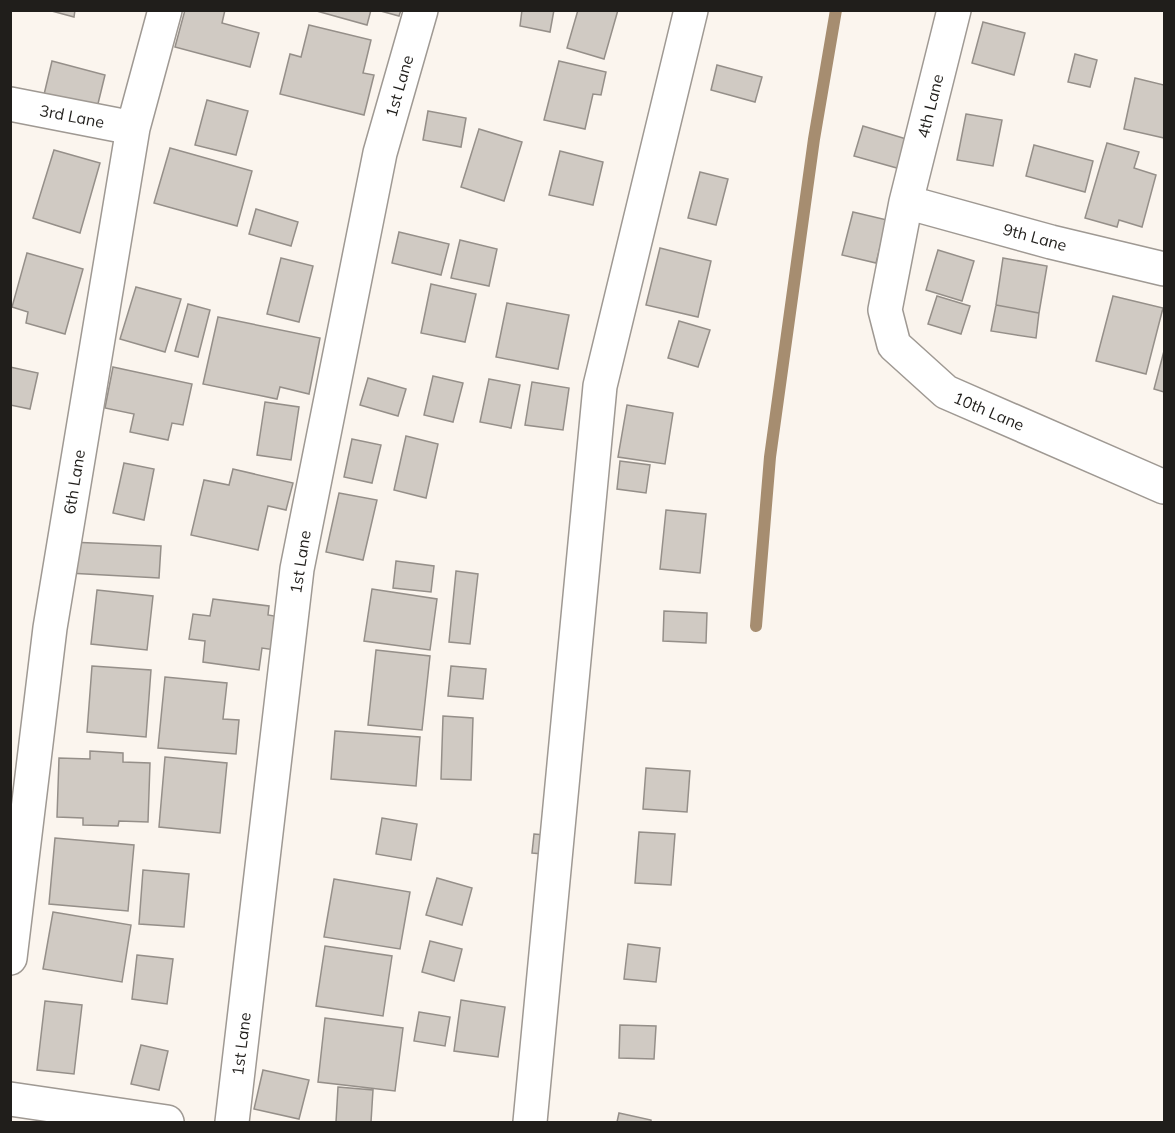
<svg xmlns="http://www.w3.org/2000/svg" width="1175" height="1133" viewBox="0 0 1175 1133" font-family="Mulish,sans-serif">
<style>
.lines{fill:none;stroke-linecap:round;stroke-linejoin:round}
.stream{stroke:#a68d70;stroke-width:12}
.building{fill:#d0cac3;stroke:#958f89;stroke-width:1.5}
.minor-casing{stroke:#9f9993;stroke-width:36}
.minor{stroke:#fff;stroke-width:33}
.labels{text-anchor:middle;dominant-baseline:central;stroke-width:4.5;stroke-linejoin:round;paint-order:stroke}
.street-label{font-size:16px;fill:#201e1b;stroke:#fff}
</style>
<rect width="100%" height="100%" fill="#fbf5ee"/>
<g class="lines">
<path class="stream" d="M 756,626 L 770,457 L 814,139 L 836,10"/>
</g>
<path class="building" d="M 48,10 L 75,10 L 74,17 Z
M 185,10 L 225,10 L 222,23 L 259,33 L 250,67 L 175,47 Z
M 313,10 L 371,10 L 367,25 Z
M 377,10 L 401,10 L 399,16 Z
M 522,10 L 554,10 L 550,32 L 520,26 Z
M 578,10 L 618,10 L 604,59 L 567,48 Z
M 983,22 L 1025,33 L 1014,75 L 972,63 Z
M 309,25 L 371,40 L 363,73 L 374,75 L 364,115 L 280,94 L 290,54 L 301,57 Z
M 1075,54 L 1097,60 L 1090,87 L 1068,82 Z
M 52,61 L 105,75 L 95,116 L 42,103 Z
M 559,61 L 606,72 L 601,95 L 593,94 L 585,129 L 544,120 Z
M 717,65 L 762,77 L 755,102 L 711,90 Z
M 1135,78 L 1164,85 L 1164,138 L 1124,129 Z
M 207,100 L 248,111 L 236,155 L 195,145 Z
M 428,111 L 466,118 L 461,147 L 423,140 Z
M 966,114 L 1002,120 L 993,166 L 957,160 Z
M 863,126 L 913,141 L 904,170 L 854,156 Z
M 479,129 L 522,142 L 504,201 L 461,187 Z
M 1107,143 L 1139,152 L 1134,168 L 1156,175 L 1142,227 L 1119,220 L 1117,227 L 1085,218 Z
M 1034,145 L 1093,161 L 1085,192 L 1026,176 Z
M 170,148 L 252,171 L 237,226 L 154,203 Z
M 54,150 L 100,163 L 80,233 L 33,218 Z
M 560,151 L 603,162 L 593,205 L 549,195 Z
M 700,172 L 728,179 L 716,225 L 688,218 Z
M 256,209 L 298,222 L 291,246 L 249,234 Z
M 853,212 L 887,220 L 876,263 L 842,255 Z
M 399,232 L 449,244 L 441,275 L 392,263 Z
M 460,240 L 497,249 L 489,286 L 451,278 Z
M 660,248 L 711,261 L 698,317 L 646,305 Z
M 938,250 L 974,261 L 962,301 L 926,290 Z
M 27,253 L 83,269 L 65,334 L 26,323 L 28,312 L 12,307 Z
M 281,258 L 313,266 L 299,322 L 267,314 Z
M 1003,258 L 1047,266 L 1039,313 L 996,305 Z
M 431,284 L 476,294 L 465,342 L 421,333 Z
M 136,287 L 181,299 L 165,352 L 120,339 Z
M 937,296 L 970,306 L 961,334 L 928,324 Z
M 1113,296 L 1163,308 L 1146,374 L 1096,361 Z
M 507,303 L 569,315 L 558,369 L 496,357 Z
M 188,304 L 210,310 L 198,357 L 175,351 Z
M 996,305 L 1039,313 L 1036,338 L 991,331 Z
M 218,317 L 320,338 L 309,394 L 280,387 L 277,399 L 203,384 Z
M 679,321 L 710,330 L 698,367 L 668,358 Z
M 1164,351 L 1164,392 L 1154,389 Z
M 10,367 L 38,373 L 30,409 L 10,405 Z
M 113,367 L 192,384 L 183,425 L 172,423 L 168,440 L 130,432 L 134,414 L 105,408 Z
M 433,376 L 463,383 L 453,422 L 424,415 Z
M 368,378 L 406,389 L 398,416 L 360,405 Z
M 489,379 L 520,385 L 511,428 L 480,422 Z
M 532,382 L 569,388 L 563,430 L 525,425 Z
M 265,402 L 299,407 L 291,460 L 257,455 Z
M 627,405 L 673,413 L 665,464 L 618,457 Z
M 406,436 L 438,444 L 426,498 L 394,490 Z
M 352,439 L 381,445 L 372,483 L 344,477 Z
M 620,461 L 650,465 L 646,493 L 617,489 Z
M 124,463 L 154,469 L 144,520 L 113,513 Z
M 233,469 L 293,483 L 286,510 L 268,506 L 258,550 L 191,535 L 204,480 L 229,485 Z
M 339,493 L 377,500 L 363,560 L 326,552 Z
M 666,510 L 706,514 L 700,573 L 660,569 Z
M 70,542 L 161,546 L 159,578 L 68,573 Z
M 396,561 L 434,566 L 431,592 L 393,588 Z
M 456,571 L 478,574 L 470,644 L 449,642 Z
M 372,589 L 437,599 L 430,650 L 364,641 Z
M 97,590 L 153,596 L 147,650 L 91,644 Z
M 213,599 L 269,606 L 268,615 L 280,617 L 275,650 L 262,648 L 259,670 L 203,662 L 205,641 L 189,639 L 193,614 L 210,616 Z
M 664,611 L 707,613 L 706,643 L 663,641 Z
M 376,650 L 430,656 L 422,730 L 368,725 Z
M 92,666 L 151,670 L 146,737 L 87,732 Z
M 451,666 L 486,669 L 483,699 L 448,696 Z
M 165,677 L 227,683 L 223,719 L 239,720 L 236,754 L 158,748 Z
M 443,716 L 473,718 L 471,780 L 441,779 Z
M 335,731 L 420,737 L 416,786 L 331,779 Z
M 90,751 L 123,753 L 123,762 L 150,763 L 148,822 L 119,821 L 118,826 L 83,825 L 83,818 L 57,817 L 59,758 L 90,759 Z
M 165,757 L 227,763 L 220,833 L 159,827 Z
M 646,768 L 690,771 L 687,812 L 643,809 Z
M 382,818 L 417,824 L 411,860 L 376,854 Z
M 639,832 L 675,834 L 671,885 L 635,883 Z
M 534,834 L 556,836 L 554,855 L 532,853 Z
M 55,838 L 134,845 L 128,911 L 49,904 Z
M 143,870 L 189,874 L 184,927 L 139,924 Z
M 437,878 L 472,888 L 462,925 L 426,915 Z
M 334,879 L 410,892 L 400,949 L 324,937 Z
M 53,912 L 131,925 L 122,982 L 43,969 Z
M 430,941 L 462,949 L 454,981 L 422,972 Z
M 628,944 L 660,948 L 656,982 L 624,979 Z
M 325,946 L 392,956 L 383,1016 L 316,1006 Z
M 137,955 L 173,959 L 167,1004 L 132,999 Z
M 461,1000 L 505,1007 L 498,1057 L 454,1051 Z
M 45,1001 L 82,1005 L 74,1074 L 37,1070 Z
M 419,1012 L 450,1017 L 445,1046 L 414,1041 Z
M 325,1018 L 403,1028 L 395,1091 L 318,1082 Z
M 620,1025 L 656,1026 L 654,1059 L 619,1058 Z
M 141,1045 L 168,1051 L 159,1090 L 131,1084 Z
M 263,1070 L 309,1080 L 299,1119 L 254,1109 Z
M 338,1087 L 373,1090 L 371,1122 L 336,1122 Z
M 619,1113 L 651,1120 L 651,1122 L 617,1122 Z"/>
<g class="lines">
<g class="minor-casing">
<path id="minor" d="M 954,10 L 906,202 L 885,310 L 894,345 L 946,392 L 1164,487
M 10,104 L 133,128
M 906,202 L 1051,242 L 1164,269
M 10,958 L 50,628 L 133,128 L 165,10
M 10,1099 L 167,1122
M 232,1122 L 297,569 L 380,153 L 421,10
M 530,1122 L 600,386 L 691,10"/>
</g>
<use href="#minor" class="minor"/>
</g>
<g class="labels">
<g class="street-label">
<text transform="translate(399 86) rotate(-74)">1st Lane</text>
<text transform="translate(930 106) rotate(-76)">4th Lane</text>
<text transform="translate(72 116) rotate(11)">3rd Lane</text>
<text transform="translate(1035 237) rotate(15)">9th Lane</text>
<text transform="translate(989 411) rotate(23)">10th Lane</text>
<text transform="translate(74 482) rotate(-81)">6th Lane</text>
<text transform="translate(300 562) rotate(-81)">1st Lane</text>
<text transform="translate(241 1044) rotate(-83)">1st Lane</text>
</g>
</g>
<rect width="1175" height="1133" fill="none" stroke="#201e1b" stroke-width="24"/>
</svg>
